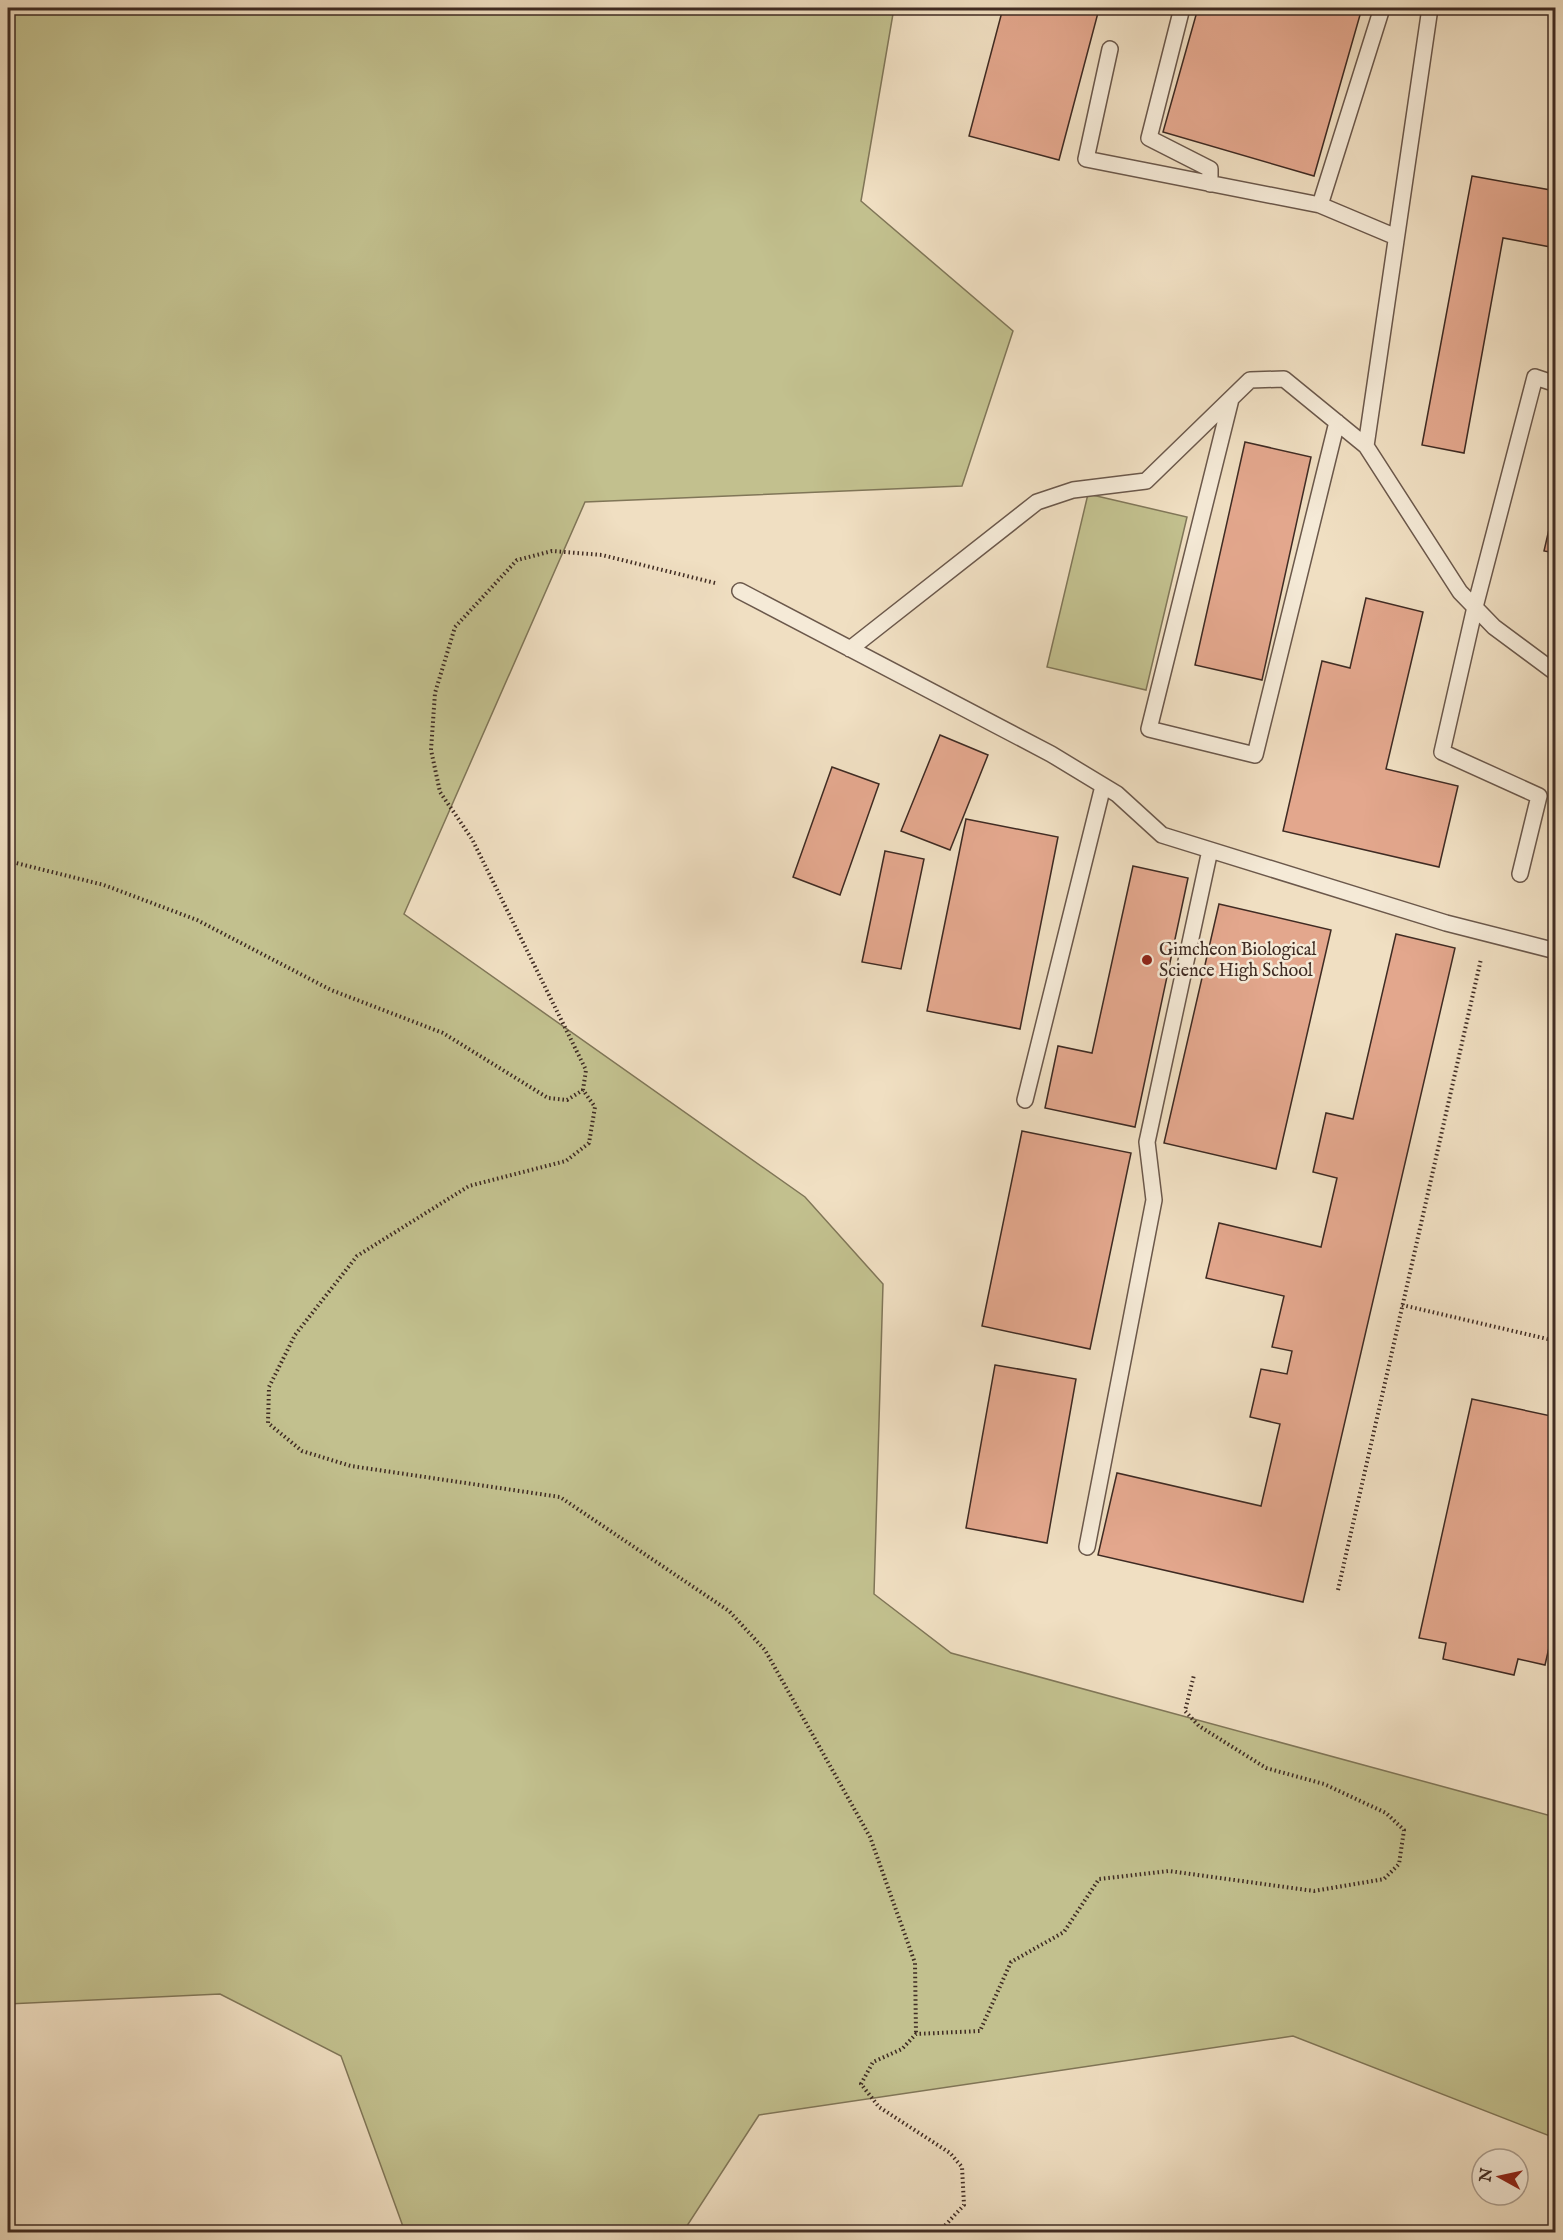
<svg xmlns="http://www.w3.org/2000/svg" width="1563" height="2240" viewBox="0 0 1563 2240" font-family="'IM FELL English',serif">
<style>
.green{fill:#c2c08e;stroke:#807658;stroke-width:1.5}
.building{fill:#e3a78d;stroke:#3f2b23;stroke-width:1.5}
.lines{fill:none;stroke-linecap:round;stroke-linejoin:round}
.service-casing{stroke:#6b584b;stroke-width:18}
.path{stroke:#3f2b23;stroke-width:4;stroke-dasharray:1.5 3;stroke-linecap:butt}
.service{stroke:#f5ead7;stroke-width:15}
.poi-dot{fill:#8f2418;stroke:#f5ead7;stroke-width:2}
.labels{text-anchor:middle;dominant-baseline:central;stroke-width:5;stroke-linejoin:round;paint-order:stroke}
.poi-label{font-size:18px;fill:#3f2b23;stroke:#f5ead7;text-anchor:start}
</style>
<rect width="100%" height="100%" fill="#f0dfc2"/>
<filter id="stains"><feTurbulence type="fractalNoise" baseFrequency=".00333" numOctaves="4"/><feColorMatrix values="0 0 0 0 .2 0 0 0 0 .09 0 0 0 0 .02 0 0 0 .5 -.17"/></filter>
<radialGradient id="worn" r=".72"><stop offset=".6" stop-color="#630" stop-opacity="0"/><stop offset="1" stop-color="#630" stop-opacity=".3"/></radialGradient>
<path class="green" d="M 8,8 L 894,8 L 861,201 L 1013,331 L 962,486 L 585,502 L 404,914 L 805,1197 L 883,1284 L 874,1594 L 951,1653 L 1555,1817 L 1555,2138 L 1293,2036 L 759,2115 L 683,2232 L 405,2232 L 341,2056 L 220,1994 L 8,2004 Z
M 1088,494 L 1187,517 L 1146,690 L 1047,667 Z"/>
<path class="building" d="M 1003,8 L 1099,9 L 1059,160 L 969,136 Z
M 1198,8 L 1362,8 L 1314,176 L 1163,132 Z
M 1472,176 L 1556,191 L 1556,248 L 1503,238 L 1464,453 L 1422,445 Z
M 1245,442 L 1311,457 L 1262,680 L 1195,665 Z
M 1556,499 L 1556,553 L 1544,551 Z
M 1366,598 L 1423,612 L 1386,769 L 1458,786 L 1439,867 L 1283,831 L 1322,661 L 1350,668 Z
M 940,735 L 988,755 L 950,850 L 901,831 Z
M 832,767 L 879,784 L 840,895 L 793,877 Z
M 966,819 L 1058,837 L 1020,1029 L 927,1011 Z
M 885,851 L 924,859 L 901,969 L 862,962 Z
M 1133,866 L 1188,878 L 1135,1127 L 1045,1108 L 1058,1046 L 1092,1053 Z
M 1219,904 L 1331,930 L 1276,1169 L 1164,1143 Z
M 1396,934 L 1455,948 L 1303,1602 L 1098,1555 L 1117,1473 L 1261,1506 L 1280,1424 L 1250,1417 L 1261,1369 L 1287,1374 L 1292,1351 L 1272,1347 L 1284,1296 L 1206,1278 L 1219,1223 L 1321,1247 L 1337,1178 L 1313,1172 L 1326,1113 L 1353,1119 Z
M 1022,1131 L 1131,1153 L 1090,1349 L 982,1326 Z
M 995,1365 L 1076,1379 L 1047,1543 L 966,1528 Z
M 1472,1399 L 1556,1417 L 1556,1617 L 1545,1665 L 1518,1659 L 1514,1675 L 1443,1659 L 1446,1643 L 1419,1638 Z"/>
<g class="lines">
<g class="service-casing">
<path id="service" d="M 1182,8 L 1149,138 L 1210,169 L 1210,184
M 1430,8 L 1366,446 L 1460,592 L 1494,627 L 1556,673
M 1110,49 L 1086,159 L 1320,205 L 1396,237
M 1320,205 L 1382,8
M 1231,399 L 1149,729 L 1255,755 L 1337,422
M 740,591 L 1051,754 L 1117,794 L 1162,835 L 1446,923 L 1556,951
M 850,649 L 1037,502 L 1073,490 L 1146,481 L 1250,380 L 1284,379 L 1366,446
M 1520,874 L 1539,796 L 1442,752 L 1475,607 L 1535,377 L 1556,384
M 1025,1100 L 1103,786
M 1087,1547 L 1154,1200 L 1147,1142 L 1210,850"/>
</g>
<path class="path" d="M 715,583 L 602,555 L 552,551 L 517,560 L 455,627 L 435,693 L 431,750 L 440,792 L 472,839 L 586,1070 L 583,1090 L 595,1107 L 589,1143 L 566,1161 L 469,1186 L 357,1256 L 295,1335 L 269,1387 L 268,1423 L 302,1451 L 351,1466 L 560,1497 L 729,1611 L 765,1650 L 870,1837 L 915,1963 L 916,2034
M 8,861 L 104,885 L 197,920 L 331,990 L 443,1033 L 548,1098 L 567,1100 L 583,1090
M 1402,1305 L 1556,1341
M 1338,1590 L 1481,959
M 939,2232 L 964,2205 L 962,2167 L 950,2153 L 879,2107 L 861,2084 L 873,2062 L 902,2049 L 916,2034 L 980,2031 L 1011,1962 L 1064,1932 L 1099,1879 L 1169,1871 L 1314,1891 L 1384,1879 L 1399,1864 L 1404,1830 L 1386,1813 L 1324,1784 L 1266,1768 L 1199,1726 L 1185,1711 L 1194,1675"/>
<use href="#service" class="service"/>
</g>
<circle class="poi-dot" cx="1147" cy="960" r="6"/>
<g class="labels">
<g class="poi-label">
<text x="1159" y="950">Gimcheon Biological<tspan x="1159" dy="21">Science High School</tspan></text>
</g>
</g>
<rect width="1563" height="2240" fill="none" stroke="#f0dfc2" stroke-width="30"/>
<rect x="9" y="9" width="1545" height="2222" fill="none" stroke="#3f2b23" stroke-width="3"/>
<rect x="15" y="15" width="1533" height="2210" fill="none" stroke="#3f2b23" stroke-width="1.5"/>
<g transform="translate(1500 2177) rotate(278)"><circle r="28" fill="#f5ead7" stroke="#ac9e8f" stroke-width="1.5"/>
<path d="M0-4.5L10 22L0 15L-10 22Z" fill="#8f2418"/>
<text y="-9" font-size="16" font-weight="bold" text-anchor="middle" fill="#3f2b23">N</text>
</g>
<rect width="100%" height="100%" filter="url(#stains)"/>
<rect width="100%" height="100%" fill="url(#worn)"/>
</svg>
